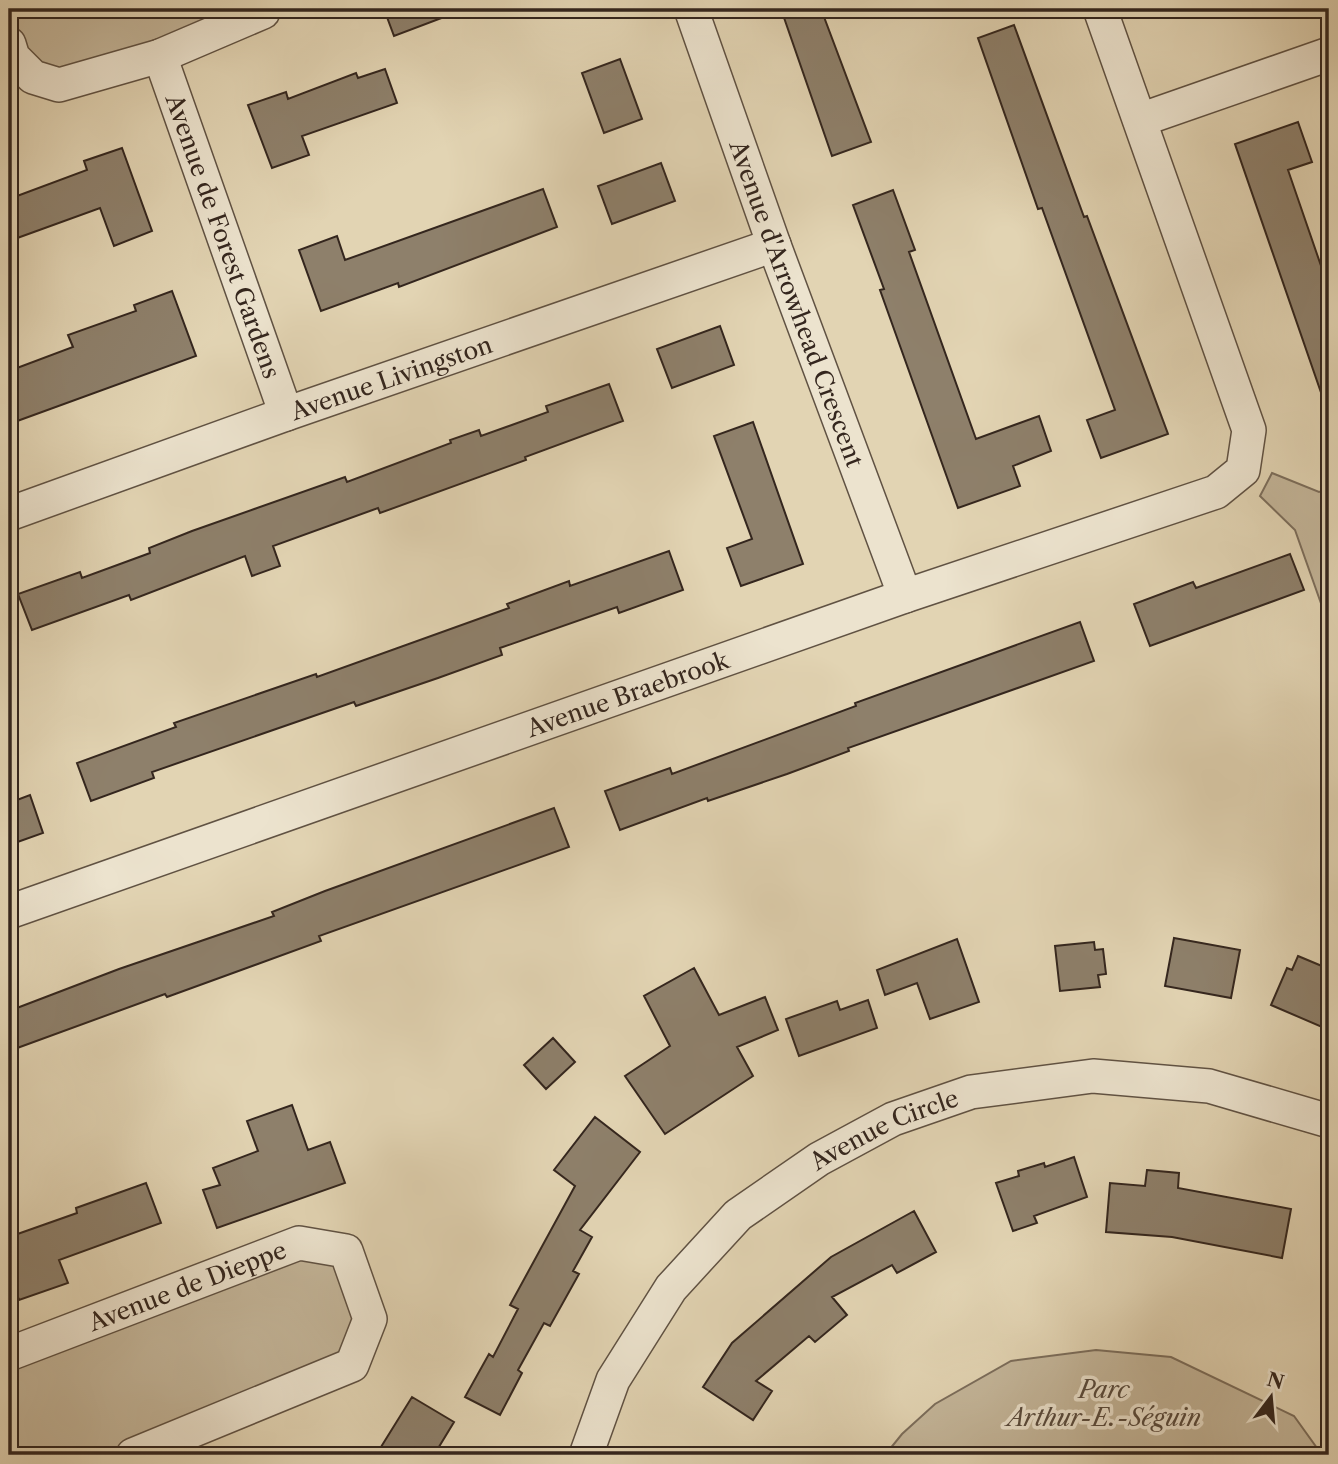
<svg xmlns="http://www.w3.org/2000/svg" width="1338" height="1464" viewBox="0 0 1338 1464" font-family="'Libre Caslon Text',serif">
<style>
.green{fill:#c4b69a;stroke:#7c6e5c;stroke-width:2}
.building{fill:#8e806b;stroke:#34261e;stroke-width:2}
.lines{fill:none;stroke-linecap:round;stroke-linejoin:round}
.minor-casing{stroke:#605243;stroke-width:36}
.minor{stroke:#ece3ce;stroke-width:33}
.labels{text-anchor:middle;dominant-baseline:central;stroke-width:7;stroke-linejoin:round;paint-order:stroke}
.street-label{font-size:24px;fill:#34261e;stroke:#ece3ce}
.park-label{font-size:24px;font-style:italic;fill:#584a3d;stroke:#ece3ce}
</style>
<rect width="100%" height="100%" fill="#e2d4b3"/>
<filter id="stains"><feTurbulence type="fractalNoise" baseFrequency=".00286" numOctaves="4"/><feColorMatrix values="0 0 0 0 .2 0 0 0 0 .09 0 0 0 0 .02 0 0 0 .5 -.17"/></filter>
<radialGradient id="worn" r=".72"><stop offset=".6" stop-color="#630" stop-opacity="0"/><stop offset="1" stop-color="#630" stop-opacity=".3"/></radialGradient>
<path class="green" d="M 9,9 L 263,9 L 59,85 L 9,44 Z
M 1272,473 L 1319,492 L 1329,489 L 1329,626 L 1295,530 L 1260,496 Z
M 299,1243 L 346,1251 L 370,1319 L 352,1365 L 133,1455 L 9,1455 L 9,1354 Z
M 1096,1350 L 1171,1357 L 1294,1416 L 1322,1455 L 885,1455 L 902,1434 L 935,1404 L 1011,1361 Z"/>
<path class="building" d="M 384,9 L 460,9 L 460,11 L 394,36 Z
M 781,9 L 821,9 L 871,142 L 832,156 Z
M 1014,25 L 1084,217 L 1087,216 L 1168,434 L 1101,458 L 1087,420 L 1115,410 L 1042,208 L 1038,209 L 978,38 Z
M 620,59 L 642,119 L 604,133 L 582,73 Z
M 385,69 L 397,103 L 302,136 L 309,155 L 272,168 L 248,105 L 286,92 L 288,99 L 356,73 L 358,78 Z
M 1298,122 L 1312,162 L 1288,170 L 1329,289 L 1329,403 L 1325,404 L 1235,144 Z
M 122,148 L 152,231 L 114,246 L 100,208 L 9,241 L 9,199 L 87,170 L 84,161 Z
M 661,163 L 675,201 L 612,224 L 598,186 Z
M 543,189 L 557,227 L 399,287 L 398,283 L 321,311 L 299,250 L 337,236 L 345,260 Z
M 893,190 L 915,250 L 909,252 L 976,439 L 1039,416 L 1051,451 L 1013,466 L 1020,486 L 958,508 L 880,290 L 884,289 L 853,205 Z
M 172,291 L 196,356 L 9,424 L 9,371 L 73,347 L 68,335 L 136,311 L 134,305 Z
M 720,326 L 734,365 L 672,388 L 657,349 Z
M 609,384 L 623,421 L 525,457 L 526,460 L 380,513 L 378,508 L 273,546 L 280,566 L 252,576 L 245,556 L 131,600 L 129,595 L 32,630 L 18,594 L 80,572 L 82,578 L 150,553 L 149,548 L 192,531 L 345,477 L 347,482 L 451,443 L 450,440 L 479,430 L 481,436 L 548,412 L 546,406 Z
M 753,422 L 803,564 L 741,586 L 727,548 L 752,539 L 714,436 Z
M 669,551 L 683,590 L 619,613 L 617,607 L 500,648 L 502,655 L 438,678 L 356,706 L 354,702 L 152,772 L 154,778 L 91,801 L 77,763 L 176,727 L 174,723 L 316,674 L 317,677 L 509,608 L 507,604 L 569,581 L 570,586 Z
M 1290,554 L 1304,590 L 1150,646 L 1134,604 L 1193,582 L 1196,588 Z
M 1080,622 L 1094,661 L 848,748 L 849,751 L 787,774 L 708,801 L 707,798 L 620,830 L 605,791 L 670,768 L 672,774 L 856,706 L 855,703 Z
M 30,795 L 43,833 L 9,845 L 9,803 Z
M 554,808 L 569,847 L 319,936 L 321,941 L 167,997 L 165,994 L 9,1051 L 9,1011 L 119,969 L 274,916 L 272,912 L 325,891 Z
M 1174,938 L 1240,950 L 1231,998 L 1165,986 Z
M 957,939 L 979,1002 L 930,1019 L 917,983 L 885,995 L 877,970 Z
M 1094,942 L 1095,950 L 1103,949 L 1106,974 L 1098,975 L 1100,987 L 1060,991 L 1055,946 Z
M 1298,956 L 1329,969 L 1329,1030 L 1271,1005 L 1287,968 L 1292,970 Z
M 694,968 L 719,1015 L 765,997 L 778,1030 L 737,1047 L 753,1076 L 665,1134 L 625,1076 L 670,1046 L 644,996 Z
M 868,1000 L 877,1028 L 799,1056 L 786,1019 L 837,1001 L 840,1010 Z
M 553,1038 L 575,1062 L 546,1089 L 524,1065 Z
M 292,1105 L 308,1150 L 330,1142 L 345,1183 L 217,1228 L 203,1190 L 220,1185 L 213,1168 L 258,1151 L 247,1121 Z
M 595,1117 L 640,1152 L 580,1230 L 592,1237 L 573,1271 L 579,1274 L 550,1326 L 544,1323 L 518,1370 L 522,1373 L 500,1415 L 465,1397 L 489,1354 L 493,1357 L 518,1309 L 510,1305 L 575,1186 L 554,1170 Z
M 1074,1157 L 1087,1197 L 1034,1216 L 1037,1223 L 1013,1231 L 996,1183 L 1019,1176 L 1018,1171 L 1044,1163 L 1045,1167 Z
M 1147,1170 L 1179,1173 L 1178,1188 L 1291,1209 L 1282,1258 L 1172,1237 L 1106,1232 L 1110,1183 L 1145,1186 Z
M 146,1183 L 161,1223 L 59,1260 L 68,1283 L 19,1300 L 14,1285 L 9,1287 L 9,1237 L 77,1213 L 76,1208 Z
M 914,1211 L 936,1252 L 897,1273 L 892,1265 L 832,1297 L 847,1315 L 815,1342 L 809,1336 L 756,1381 L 772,1391 L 753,1420 L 703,1387 L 732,1343 L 831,1257 Z
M 412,1397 L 454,1422 L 434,1455 L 376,1455 Z"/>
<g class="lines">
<g class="minor-casing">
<g id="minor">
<path id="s1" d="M 691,9 L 774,245 L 905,596"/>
<path d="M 9,44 L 13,57 L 33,77 L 59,85 L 160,56 L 263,12 L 263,9"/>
<path id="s2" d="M 160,56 L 286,414"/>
<path d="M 1140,120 L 1329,54"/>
<path id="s3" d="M 9,514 L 286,414 L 774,245"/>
<path id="s4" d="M 9,912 L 905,596 L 1216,492 L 1243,470 L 1249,430 L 1100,9"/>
<path id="s5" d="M 9,1354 L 299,1243 L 346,1251 L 370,1319 L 352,1365 L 133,1455"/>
<path id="s6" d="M 586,1455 L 613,1380 L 671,1288 L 738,1215 L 819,1159 L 893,1119 L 971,1092 L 1093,1076 L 1209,1086 L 1329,1121"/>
</g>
</g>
<use href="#minor" class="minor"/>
</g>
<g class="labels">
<g class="street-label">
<text stroke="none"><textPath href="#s2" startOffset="191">Avenue de Forest Gardens</textPath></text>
<text stroke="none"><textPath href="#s1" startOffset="313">Avenue d'Arrowhead Crescent</textPath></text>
<text stroke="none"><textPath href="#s3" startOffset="406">Avenue Livingston</textPath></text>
<text stroke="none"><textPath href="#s4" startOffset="656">Avenue Braebrook</textPath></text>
<text stroke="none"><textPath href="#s6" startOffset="458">Avenue Circle</textPath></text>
<text stroke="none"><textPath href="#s5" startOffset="191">Avenue de Dieppe</textPath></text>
</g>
<g class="park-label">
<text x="1104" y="1389">Parc<tspan x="1104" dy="28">Arthur-E.-Séguin</tspan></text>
</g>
</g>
<rect width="1338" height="1464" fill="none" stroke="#e2d4b3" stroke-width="35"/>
<rect x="10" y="10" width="1317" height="1443" fill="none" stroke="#34261e" stroke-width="3.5"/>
<rect x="18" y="18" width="1303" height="1429" fill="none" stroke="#34261e" stroke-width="2"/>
<g transform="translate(1271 1397) rotate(16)" stroke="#ece3ce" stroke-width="5" paint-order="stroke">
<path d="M0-5L12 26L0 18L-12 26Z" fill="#34261e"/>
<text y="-10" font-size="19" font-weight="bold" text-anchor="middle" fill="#34261e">N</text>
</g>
<rect width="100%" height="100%" filter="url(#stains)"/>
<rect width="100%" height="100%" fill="url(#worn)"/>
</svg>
